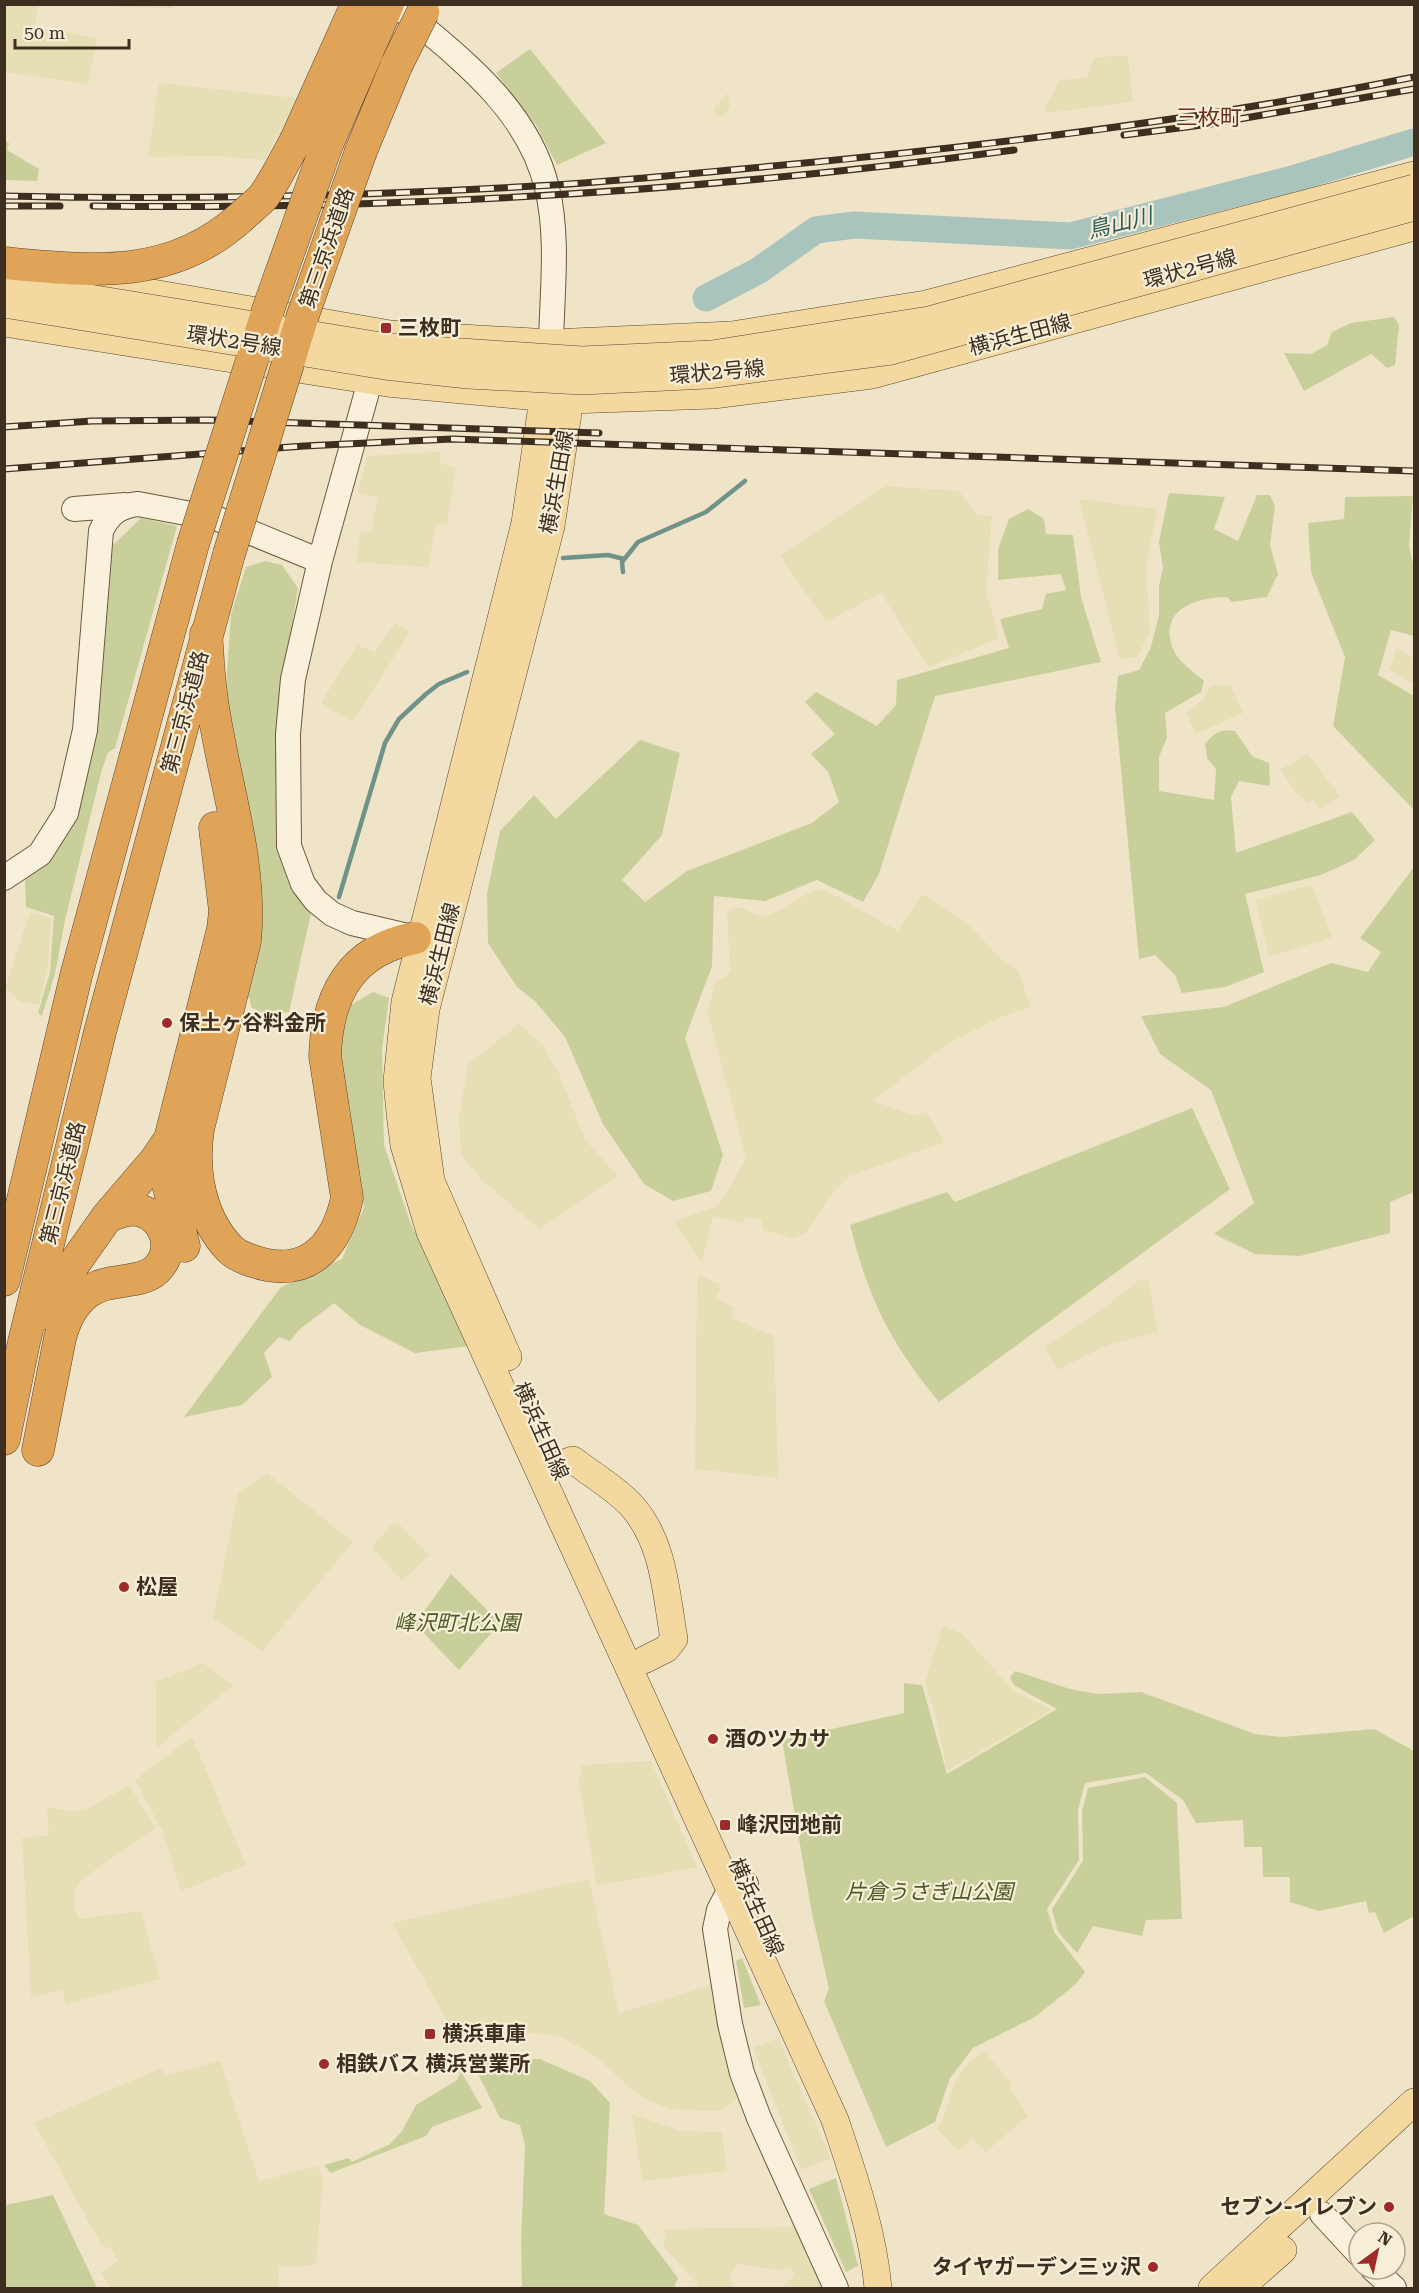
<svg xmlns="http://www.w3.org/2000/svg" width="1419" height="2293" viewBox="0 0 1419 2293" font-family="'Roboto Serif','Noto Sans JP',serif">
<style>
.farmland{fill:#e6deb5}
.green{fill:#c9cf9b}
.lines{fill:none;stroke-linecap:round;stroke-linejoin:round}
.stream{stroke:#6f938a;stroke-width:4.5}
.river{stroke:#a9c4bc;stroke-width:27}
.secondary-casing{stroke:#6f573f;stroke-width:26}
.primary-casing{stroke:#5b4430;stroke-width:28}
.highway-casing{stroke:#5b4430;stroke-width:33}
.secondary{stroke:#faf1dc;stroke-width:24}
.primary{stroke:#f3d9a0;stroke-width:27}
.highway{stroke:#e0a458;stroke-width:32}
.rail-casing{stroke:#3d2e20;stroke-width:7}
.rail{stroke:#f7eed8;stroke-width:4.5;stroke-dasharray:14;stroke-linecap:butt}
.primary-bridge-casing{stroke:#5b4430;stroke-width:28;stroke-linecap:butt}
.highway-bridge-casing{stroke:#5b4430;stroke-width:33;stroke-linecap:butt}
.primary-bridge{stroke:#f3d9a0;stroke-width:27}
.highway-bridge{stroke:#e0a458;stroke-width:32}
.poi-dot{fill:#9e2a2b;stroke:#f7eed8;stroke-width:2}
.labels{text-anchor:middle;dominant-baseline:central;stroke-width:4.5;stroke-linejoin:round;paint-order:stroke}
.street-label{font-size:21px;fill:#3d2e20;stroke:#f7eed8}
.poi-label{font-size:21px;font-weight:bold;fill:#3d2e20;stroke:#f7eed8;text-anchor:start}
.park-label{font-size:21px;font-style:italic;fill:#4d5a26;stroke:#f7eed8}
.neighbourhood-label{font-size:22px;fill:#6b2e1e;stroke:#f7eed8}
.water-label{font-size:22px;font-style:italic;fill:#2f5d5a;stroke:#f7eed8}
</style>
<rect width="100%" height="100%" fill="#f0e4c8"/>
<path class="farmland" d="M 4,5 L 38,5 L 35,27 L 97,38 L 88,84 L 5,72 Z
M 114,5 L 173,5 L 173,8 L 114,7 Z
M 1128,56 L 1133,102 L 1046,113 L 1046,106 L 1060,80 L 1087,78 L 1094,57 Z
M 159,83 L 296,98 L 284,133 L 277,135 L 265,160 L 216,156 L 148,157 Z
M 728,93 L 730,106 L 725,115 L 717,117 L 713,109 Z
M 439,452 L 440,463 L 456,468 L 447,524 L 436,525 L 428,567 L 357,562 L 360,533 L 371,532 L 378,497 L 358,493 L 367,456 Z
M 886,486 L 959,491 L 976,514 L 992,517 L 986,591 L 999,638 L 929,667 L 881,593 L 826,622 L 780,556 Z
M 1079,499 L 1157,509 L 1146,566 L 1150,632 L 1137,657 L 1120,659 Z
M 395,623 L 410,632 L 352,722 L 321,703 L 357,645 L 375,652 Z
M 1397,648 L 1414,659 L 1414,681 L 1409,682 L 1389,669 Z
M 1211,685 L 1231,686 L 1243,713 L 1196,734 L 1186,713 L 1203,700 Z
M 1307,753 L 1340,796 L 1319,810 L 1314,799 L 1307,803 L 1297,794 L 1280,769 L 1295,762 Z
M 1312,885 L 1332,937 L 1269,957 L 1255,900 Z
M 826,890 L 898,931 L 923,894 L 966,922 L 1003,961 L 1018,970 L 1031,1007 L 1001,1017 L 947,1044 L 873,1101 L 917,1116 L 926,1111 L 944,1142 L 848,1177 L 830,1196 L 806,1232 L 793,1239 L 763,1229 L 761,1220 L 745,1217 L 743,1223 L 713,1216 L 702,1262 L 675,1224 L 678,1220 L 718,1206 L 746,1159 L 708,1012 L 715,981 L 724,978 L 730,970 L 727,912 L 733,908 L 741,908 L 762,917 L 780,910 L 812,891 Z
M 30,912 L 51,918 L 48,967 L 39,1004 L 21,1002 L 5,988 Z
M 519,1024 L 542,1044 L 557,1069 L 585,1139 L 617,1176 L 539,1229 L 482,1180 L 461,1155 L 459,1119 L 468,1064 Z
M 699,1275 L 721,1285 L 716,1298 L 733,1307 L 732,1318 L 774,1336 L 778,1478 L 695,1469 L 697,1282 Z
M 1148,1279 L 1158,1332 L 1108,1345 L 1057,1370 L 1045,1346 L 1100,1311 L 1139,1280 Z
M 267,1473 L 353,1542 L 262,1651 L 213,1619 L 238,1493 Z
M 393,1523 L 398,1523 L 429,1555 L 402,1581 L 372,1547 Z
M 943,1625 L 962,1634 L 1015,1692 L 1052,1710 L 947,1771 L 937,1721 L 925,1682 Z
M 203,1663 L 234,1685 L 156,1748 L 156,1682 Z
M 192,1737 L 246,1865 L 181,1891 L 163,1832 L 135,1780 Z
M 651,1761 L 697,1867 L 597,1886 L 579,1782 L 582,1765 Z
M 129,1785 L 156,1828 L 82,1879 L 74,1892 L 74,1905 L 79,1919 L 141,1911 L 160,1979 L 66,2004 L 62,1990 L 31,1997 L 22,1838 L 49,1835 L 47,1807 L 72,1812 L 89,1808 Z
M 589,1879 L 619,2013 L 715,1984 L 738,2088 L 735,2101 L 720,2111 L 671,2109 L 650,2101 L 634,2092 L 598,2058 L 560,2036 L 449,2024 L 392,1923 Z
M 778,2038 L 831,2158 L 801,2170 L 753,2048 Z
M 984,2050 L 1012,2084 L 1009,2088 L 1028,2116 L 986,2152 L 973,2139 L 958,2151 L 936,2128 L 941,2123 L 955,2082 L 966,2066 Z
M 220,2061 L 259,2181 L 317,2166 L 323,2178 L 316,2265 L 279,2267 L 279,2288 L 110,2288 L 101,2272 L 118,2261 L 110,2248 L 102,2246 L 34,2123 L 161,2068 L 166,2075 Z
M 632,2114 L 682,2131 L 722,2132 L 727,2171 L 642,2181 Z
M 800,2227 L 828,2288 L 783,2288 L 795,2275 L 790,2268 L 777,2270 L 736,2264 L 730,2277 L 734,2288 L 697,2288 L 697,2283 L 664,2248 L 665,2229 Z"/>
<path class="green" d="M 530,49 L 606,143 L 557,165 L 536,125 L 496,73 Z
M 5,141 L 9,143 L 7,150 L 39,169 L 37,181 L 5,180 Z
M 1394,317 L 1399,325 L 1395,365 L 1387,368 L 1371,354 L 1304,391 L 1284,353 L 1311,354 L 1327,345 L 1332,332 L 1351,323 Z
M 1169,493 L 1225,497 L 1214,529 L 1238,541 L 1257,495 L 1270,495 L 1275,506 L 1270,545 L 1278,574 L 1267,597 L 1232,602 L 1227,597 C 1196,597 1156,610 1174,651 C 1179,662 1195,673 1204,681 L 1201,692 L 1165,713 L 1167,737 L 1159,757 L 1159,791 L 1214,800 L 1216,769 L 1207,758 L 1205,744 C 1214,733 1221,728 1235,731 L 1252,756 L 1269,763 L 1270,786 L 1239,781 L 1231,797 L 1236,853 L 1352,812 L 1375,840 L 1354,860 L 1321,875 L 1245,894 L 1264,972 L 1225,987 L 1182,993 L 1175,975 L 1155,955 L 1139,959 L 1115,706 L 1118,676 L 1139,670 L 1151,647 L 1159,615 L 1159,586 L 1163,568 L 1159,542 Z
M 1413,496 L 1409,546 L 1414,568 L 1414,636 L 1391,630 L 1378,675 L 1414,696 L 1414,810 L 1333,726 L 1345,657 L 1311,572 L 1308,523 L 1344,519 L 1345,497 Z
M 1028,509 L 1044,519 L 1046,534 L 1073,535 L 1081,597 L 1101,662 L 935,696 L 879,874 L 863,902 L 817,880 L 765,901 L 714,896 L 712,966 L 685,1038 L 723,1155 L 711,1191 L 673,1201 L 644,1184 L 603,1124 L 565,1037 L 535,1001 L 517,987 L 488,943 L 487,893 L 500,831 L 534,795 L 556,819 L 640,740 L 680,753 L 662,835 L 622,880 L 645,902 L 687,871 L 812,823 L 839,802 L 828,772 L 811,754 L 835,734 L 805,702 L 816,692 L 877,726 L 896,705 L 897,680 L 1009,648 L 1000,619 L 1042,609 L 1046,594 L 1066,590 L 1061,574 L 998,580 L 998,549 L 1009,519 Z
M 141,518 L 177,526 L 115,748 L 108,753 L 102,769 L 65,920 L 55,974 L 42,1016 L 38,1013 L 50,972 L 54,916 L 26,907 L 25,878 L 57,847 L 112,546 Z
M 265,561 L 282,565 L 298,588 L 277,721 L 277,826 L 281,862 L 291,889 L 311,913 L 289,1012 L 266,1015 L 251,1007 L 250,999 L 245,997 L 226,685 L 231,614 L 246,567 Z
M 1414,867 L 1414,1192 L 1390,1202 L 1390,1233 L 1300,1256 L 1255,1254 L 1214,1234 L 1254,1203 L 1211,1090 L 1160,1054 L 1141,1016 L 1224,1007 L 1331,963 L 1368,972 L 1381,952 L 1360,938 Z
M 373,992 L 389,998 L 382,1050 L 384,1145 L 410,1222 L 470,1346 L 415,1353 L 360,1325 L 334,1303 L 300,1329 L 290,1341 L 279,1337 L 264,1353 L 272,1377 L 242,1405 L 184,1417 L 281,1287 L 342,1259 L 364,1207 L 340,1051 L 341,1024 L 349,1006 Z
M 1192,1108 L 1230,1189 L 939,1402 C 891,1344 868,1298 850,1225 L 947,1192 L 955,1202 Z
M 451,1574 L 500,1623 L 459,1670 L 415,1624 Z
M 1015,1671 L 1070,1689 L 1098,1694 L 1141,1692 L 1255,1734 L 1282,1737 L 1374,1729 L 1414,1751 L 1414,1916 L 1384,1933 L 1375,1912 L 1369,1913 L 1366,1901 L 1319,1911 L 1290,1902 L 1290,1877 L 1263,1877 L 1262,1847 L 1244,1847 L 1243,1820 L 1196,1823 L 1183,1800 L 1146,1773 L 1085,1783 L 1078,1810 L 1079,1860 L 1047,1909 L 1054,1932 L 1085,1972 L 1076,1984 L 1035,2017 L 973,2048 L 950,2078 L 935,2122 L 886,2147 L 824,2001 L 829,1988 L 812,1914 L 782,1740 L 904,1713 L 904,1683 L 922,1685 L 947,1774 L 1057,1709 L 1015,1686 L 1010,1678 Z
M 1145,1777 L 1177,1803 L 1182,1919 L 1146,1920 L 1142,1936 L 1093,1926 L 1077,1953 L 1058,1932 L 1052,1909 L 1083,1861 L 1082,1811 L 1088,1788 Z
M 742,1958 L 761,2005 L 744,2008 L 736,1961 Z
M 470,2058 L 540,2059 L 590,2081 L 610,2103 L 604,2214 L 638,2225 L 678,2278 L 674,2288 L 522,2288 L 521,2241 L 525,2145 L 520,2125 L 500,2118 Z
M 461,2071 L 482,2108 L 432,2127 L 426,2136 L 331,2173 L 324,2165 L 349,2158 L 352,2162 L 390,2144 L 402,2131 L 416,2105 L 457,2080 Z
M 836,2178 L 858,2266 L 846,2272 L 809,2189 Z
M 53,2195 L 97,2288 L 5,2288 L 5,2205 Z"/>
<g class="lines">
<path class="stream" d="M 563,558 L 608,555 L 624,559
M 623,572 L 622,562 L 638,542 L 706,512 L 745,481
M 339,897 L 385,743 L 399,719 L 426,694 L 439,684 L 467,672"/>
<path class="river" d="M 706,298 L 758,271 L 816,230 L 854,225 L 1070,236 L 1296,178 L 1414,142"/>
<g class="secondary-casing">
<path id="secondary" d="M 395,4 C 456,55 528,107 547,188 C 559,237 552,292 551,343 L 557,361
M 370,381 L 320,561 L 293,679 L 288,734 L 289,846 L 303,884 L 316,901 L 332,914 L 352,923 L 416,938
M 74,509 L 125,505
M 4,878 L 40,854 L 66,813 L 85,730 L 101,531 C 109,514 119,506 138,504 L 218,519 L 320,561
M 746,1884 L 729,1891 L 719,1910 L 715,1929 L 730,2024 L 742,2073 L 759,2118 L 836,2288
M 1322,2214 L 1359,2254
M 1373,2269 L 1394,2288"/>
</g>
<g class="primary-casing">
<path id="primary" d="M 66,278 L 390,334 L 551,343 L 732,335 L 926,304 L 1414,175
M 4,323 L 387,383 L 570,400 L 713,395 L 872,375 L 1414,227
M 551,343 L 525,523 L 405,1002 L 397,1081 L 400,1113 L 404,1145 L 430,1232 L 835,2120 C 853,2174 873,2231 878,2288
M 508,1357 L 431,1181 L 417,1078 L 426,1009 L 551,526 L 570,400
M 556,1466 L 573,1460 C 591,1474 615,1488 631,1505 C 664,1541 666,1593 674,1639 L 666,1649 L 644,1660
M 1212,2288 L 1414,2102
M 1240,2288 L 1283,2250"/>
</g>
<g class="highway-casing">
<path id="highway" d="M 296,140 L 357,4
M 326,147 L 388,4
M 361,151 L 397,64
M 206,634 C 208,653 208,673 211,693 C 221,775 253,857 245,941 L 198,1129 C 192,1170 199,1217 230,1249 C 239,1258 255,1262 267,1265 C 315,1274 338,1239 347,1198 L 325,1056 C 327,995 351,950 415,938
M 170,1140 L 167,1180 L 184,1246
M 4,1280 L 76,976 L 193,544
M 38,1315 L 107,1217 L 155,1161 L 170,1139 L 223,929 L 225,911 L 215,828
M 4,1439 L 24,1342 L 100,1032 L 229,554
M 38,1450 L 60,1338 C 65,1320 72,1304 88,1292 C 109,1277 140,1285 156,1270 C 176,1251 167,1220 142,1211 C 130,1207 118,1212 107,1217"/>
</g>
<use href="#secondary" class="secondary"/>
<use href="#primary" class="primary"/>
<use href="#highway" class="highway"/>
<g class="rail-casing">
<path id="rail" d="M 1124,135 L 1210,124 L 1414,89
M 4,196 C 187,200 371,196 553,185 C 619,181 685,174 752,168 C 974,148 1195,121 1414,77
M 4,206 L 60,206
M 93,206 C 400,210 709,191 1014,150
M 4,427 L 92,421 L 208,420 L 599,433
M 4,469 L 304,446 L 452,439 L 1414,471"/>
</g>
<use href="#rail" class="rail"/>
<g class="primary-bridge-casing">
<path id="primary-bridge" d="M 4,284 L 387,347 L 582,360 L 712,354 L 929,320 L 1414,188
M 4,304 L 385,366 L 468,375 L 582,381 L 707,375 L 891,351 L 1414,207"/>
</g>
<g class="highway-bridge-casing">
<path id="highway-bridge" d="M 397,64 L 423,12
M 4,263 C 91,271 170,281 240,218 C 247,211 257,204 264,196 C 276,179 286,158 296,140
M 193,544 L 270,304 L 326,147
M 229,554 L 303,315 L 361,151"/>
</g>
<use href="#primary-bridge" class="primary-bridge"/>
<use href="#highway-bridge" class="highway-bridge"/>
</g>
<g class="poi-dot">
<rect x="380" y="322" width="12" height="12" rx="3"/>
<circle cx="167" cy="1023" r="6"/>
<circle cx="124" cy="1587" r="6"/>
<circle cx="713" cy="1739" r="6"/>
<rect x="719" y="1819" width="12" height="12" rx="3"/>
<rect x="424" y="2028" width="12" height="12" rx="3"/>
<circle cx="324" cy="2064" r="6"/>
<circle cx="1389" cy="2207" r="6"/>
<circle cx="1153" cy="2267" r="6"/>
</g>
<g class="labels">
<g class="street-label">
<text transform="translate(327 248) rotate(-71)">第三京浜道路</text>
<text transform="translate(1190 269) rotate(-15)">環状2号線</text>
<text transform="translate(1020 335) rotate(-15)">横浜生田線</text>
<text transform="translate(234 341) rotate(9)">環状2号線</text>
<text transform="translate(717 372) rotate(-5)">環状2号線</text>
<text transform="translate(557 482) rotate(-80)">横浜生田線</text>
<text transform="translate(185 712) rotate(-75)">第三京浜道路</text>
<text transform="translate(440 954) rotate(-76)">横浜生田線</text>
<text transform="translate(63 1183) rotate(-76)">第三京浜道路</text>
<text transform="translate(541 1431) rotate(66)">横浜生田線</text>
<text transform="translate(756 1907) rotate(66)">横浜生田線</text>
</g>
<g class="poi-label">
<text x="398" y="328">三枚町</text>
<text x="179" y="1023">保土ヶ谷料金所</text>
<text x="136" y="1587">松屋</text>
<text x="725" y="1739">酒のツカサ</text>
<text x="737" y="1825">峰沢団地前</text>
<text x="442" y="2034">横浜車庫</text>
<text x="336" y="2064">相鉄バス 横浜営業所</text>
<text x="1377" y="2207" text-anchor="end">セブン-イレブン</text>
<text x="1141" y="2267" text-anchor="end">タイヤガーデン三ッ沢</text>
</g>
<g class="park-label">
<text x="457" y="1623">峰沢町北公園</text>
<text x="929" y="1892">片倉うさぎ山公園</text>
</g>
<g class="neighbourhood-label">
<text x="1209" y="117">三枚町</text>
</g>
<g class="water-label">
<text transform="translate(1120 223) rotate(-14)">鳥山川</text>
</g>
</g>
<rect width="1419" height="2293" fill="none" stroke="#3d2e20" stroke-width="12"/>
<g transform="translate(1377 2251) rotate(33)"><circle r="28" fill="#f7eed8" stroke="#ada18e" stroke-width="1.5"/>
<path d="M0-4.5L10 22L0 15L-10 22Z" fill="#9e2a2b"/>
<text y="-9" font-size="16" font-weight="bold" text-anchor="middle" fill="#3d2e20">N</text>
</g>
<path d="M15 39v9h114v-9" fill="none" stroke="#3d2e20" stroke-width="3"/>
<text x="24" y="39" font-size="18" fill="#3d2e20" stroke="#f7eed8" stroke-width="4.5" paint-order="stroke">50 m</text>
</svg>
